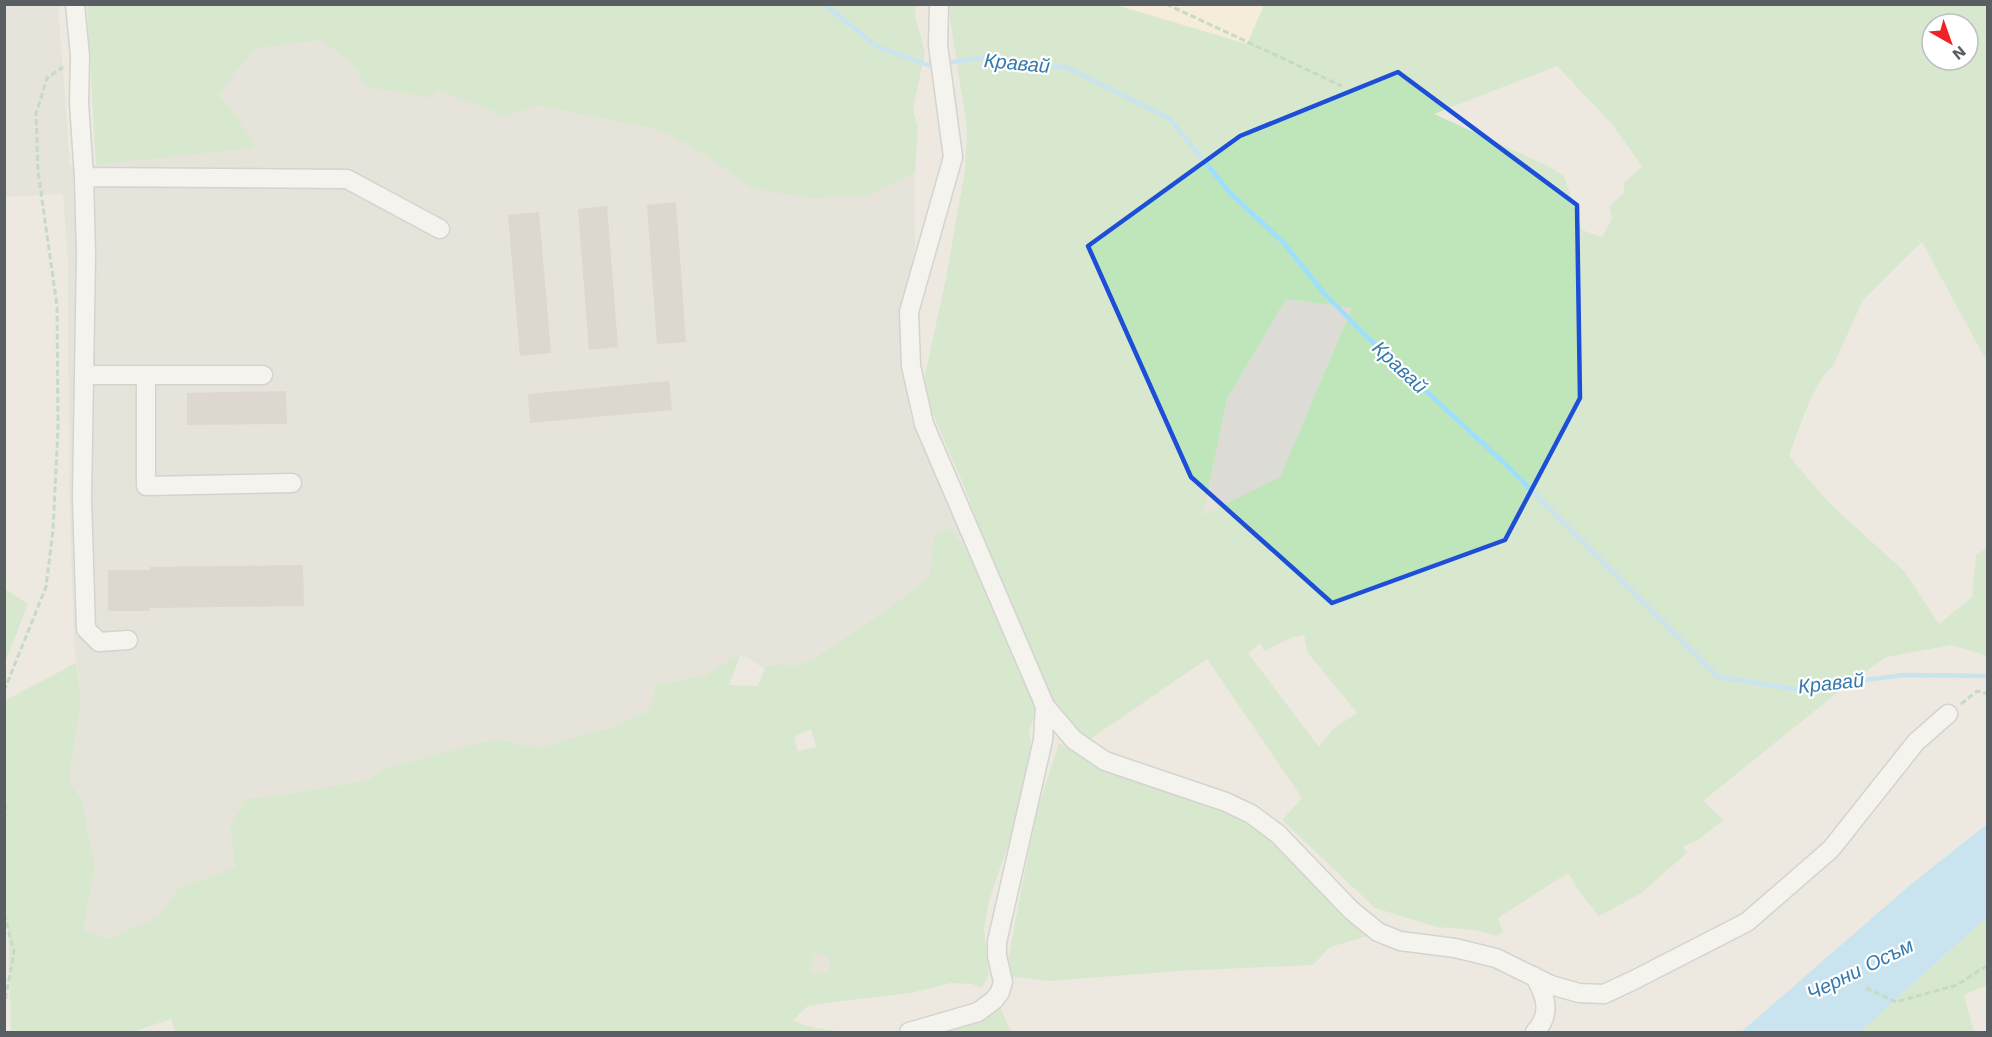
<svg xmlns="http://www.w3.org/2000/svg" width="1992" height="1037" viewBox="0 0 1992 1037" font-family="'Work Sans',sans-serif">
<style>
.commercial{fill:#fff1d3}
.industrial{fill:#dddbd5}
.green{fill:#bfe6bb;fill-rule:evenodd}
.water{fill:#9edeff}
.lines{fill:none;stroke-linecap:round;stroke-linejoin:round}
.stream{stroke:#9edeff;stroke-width:4.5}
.building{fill:#c8c3bd}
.minor-casing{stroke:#b3b8bc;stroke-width:21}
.path{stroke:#95ca9f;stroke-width:3;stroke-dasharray:6 3;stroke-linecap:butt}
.minor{stroke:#fff;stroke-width:18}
.marked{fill:none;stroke:#1d4ed8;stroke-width:4.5;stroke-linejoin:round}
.labels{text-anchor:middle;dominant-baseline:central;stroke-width:4.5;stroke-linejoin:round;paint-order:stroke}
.water-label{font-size:20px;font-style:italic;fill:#367aad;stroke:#fff}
</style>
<rect width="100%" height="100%" fill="#ede9e0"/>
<path class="commercial" d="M 1116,5 L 1264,5 L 1248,44 Z"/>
<path class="industrial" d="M 5,4 L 58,5 L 70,166 L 96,165 L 254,148 L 239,119 L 219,95 L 235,73 L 256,49 L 320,40 L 351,63 L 367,87 L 408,93 L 437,90 L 507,117 L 536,105 L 659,130 L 704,154 L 869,195 L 915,173 L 915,247 L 901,325 L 909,411 L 969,553 L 950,528 L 930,576 L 885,611 L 812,660 L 792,666 L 784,664 L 763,668 L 743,655 L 731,658 L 707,675 L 656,685 L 650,710 L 610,728 L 587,733 L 540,748 L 496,739 L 384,768 L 369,780 L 281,795 L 245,799 L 230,827 L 235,867 L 177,889 L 160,916 L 110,939 L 83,930 L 95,867 L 82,801 L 69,780 L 81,699 L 74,641 L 69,489 L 68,258 L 63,194 L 5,197 Z
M 1286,299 L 1352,308 L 1280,478 L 1203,515 L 1227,399 Z
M 284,862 L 294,872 L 284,882 L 271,873 Z
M 814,952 L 829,957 L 829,970 L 826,973 L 810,971 Z"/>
<path class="green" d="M 87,5 L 916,5 L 915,15 L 925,53 L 913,110 L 918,127 L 915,173 L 869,195 L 810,198 L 754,189 L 704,154 L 659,130 L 536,105 L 507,117 L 437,90 L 432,98 L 367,87 L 351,63 L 320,40 L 256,49 L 235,73 L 219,95 L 239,119 L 255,148 L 96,165 Z
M 948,5 L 1116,5 L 1247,44 L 1264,5 L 1987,5 L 1987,362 L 1922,242 L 1863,300 L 1833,366 C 1814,380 1798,433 1789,456 L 1828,502 L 1905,572 L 1939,624 L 1972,597 L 1976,555 L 1987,548 L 1987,656 L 1952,645 L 1886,657 L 1833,696 L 1703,801 L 1724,820 L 1699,839 L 1683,847 L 1687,853 L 1640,894 L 1599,916 L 1580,893 L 1568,873 L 1498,918 L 1503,932 L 1497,936 L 1475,930 L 1436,927 L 1375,908 L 1282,820 L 1302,798 L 1207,659 L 1086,742 L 1051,706 L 1008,607 L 964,486 L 922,389 L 945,283 L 965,171 L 967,129 ZM 1932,24 L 1968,24 L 1968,60 L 1932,60 ZM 1557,66 L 1611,123 L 1642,166 L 1624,183 L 1624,193 L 1609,206 L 1612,219 L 1602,237 L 1582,230 L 1564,176 L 1544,164 L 1434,114 ZM 1286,299 L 1352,308 L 1280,477 L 1203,515 L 1227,399 ZM 1304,635 L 1308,653 L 1357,713 L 1333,729 L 1319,747 L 1248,653 L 1260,643 L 1264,651 L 1290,638 Z
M 950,528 L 969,553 L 1038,707 L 1029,731 L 1033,755 L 1010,839 L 989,901 L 984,928 L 989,975 L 982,988 L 972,984 L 951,983 L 911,993 L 826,1003 L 808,1006 L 793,1020 C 808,1029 824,1028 841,1032 L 175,1032 L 171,1019 L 132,1032 L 11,1032 L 8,923 L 4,918 L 4,701 L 76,663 L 81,699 L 69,780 L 82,801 L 95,867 L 83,930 L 109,939 L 160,916 L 177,889 L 235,867 L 230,827 L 245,799 L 281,795 L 369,780 L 384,768 L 496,739 L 540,748 L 587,733 L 610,728 L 650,710 L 656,685 L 707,675 L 731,658 L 740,656 L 729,685 L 758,686 L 765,667 L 784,664 L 792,666 L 812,660 L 885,611 L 930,576 L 934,536 ZM 811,729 L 816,747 L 798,751 L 794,737 ZM 814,952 L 829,957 L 829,970 L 826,973 L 810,971 Z
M 5,589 L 28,604 L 5,663 Z
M 1059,743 L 1087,757 L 1167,783 L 1265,828 L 1375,934 L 1330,947 L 1313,965 L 1180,971 L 1048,981 L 1005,976 L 1036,814 Z
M 1987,917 L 1987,985 L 1964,995 L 1974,1032 L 1860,1032 Z
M 1001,1009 L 1011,1032 L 932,1032 Z"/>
<path class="water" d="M 1987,824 L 1987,917 L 1860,1032 L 1741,1032 L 1910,885 Z"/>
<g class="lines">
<path class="stream" d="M 824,4 L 878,47 L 928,65 L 936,64
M 944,63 L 990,57 L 1068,68 L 1169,118 L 1231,194 L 1283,242 L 1323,292 L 1363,333 L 1502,461 L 1718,677 L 1795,689 L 1904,675 L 1988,676"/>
</g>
<path class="building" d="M 676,202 L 686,342 L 657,344 L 647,205 Z
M 607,206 L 618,347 L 589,350 L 578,209 Z
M 539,212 L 551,353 L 520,356 L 508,215 Z
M 669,381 L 672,410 L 530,423 L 528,394 Z
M 286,391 L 287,424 L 187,425 L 187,393 Z
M 303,565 L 304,606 L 150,608 L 150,611 L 108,611 L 108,570 L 150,570 L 150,567 Z"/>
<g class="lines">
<g class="minor-casing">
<path id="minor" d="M 75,4 L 80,56 L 79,103 L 84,177 L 86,254 L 82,498 L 86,629 L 99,642 L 128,640
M 939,4 L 938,45 L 953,157 L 909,312 L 911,366 L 924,424 L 1045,706 L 1074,740 L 1105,761 L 1226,802 L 1251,814 L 1278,834 L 1351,910 L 1378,932 L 1400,941 L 1455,948 L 1496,958 L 1551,985 L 1579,993 L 1604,994 L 1632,981 L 1747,922 L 1831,849 L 1916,742 L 1948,714
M 84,177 L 347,179 L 440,229
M 84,375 L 263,375
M 146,375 L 146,486 L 292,483
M 1534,976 C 1546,995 1552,1014 1535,1032
M 909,1032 L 978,1012 L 994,1000 L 1000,992 L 1003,982 L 997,956 L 997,942 L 1043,740 L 1045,706"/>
</g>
<path class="path" d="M 1166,4 L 1342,86
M 4,691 L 46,587 L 53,530 L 58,429 L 57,306 L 38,171 L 36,114 L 47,78 L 63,67
M 1961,704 L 1977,691 L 1988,694
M 4,804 L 6,808 L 4,819
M 4,914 L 14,951 L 4,1007
M 1866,988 L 1896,1002 L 1957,985 L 1988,965"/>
<use href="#minor" class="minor"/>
</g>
<path d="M0 0H1992V1037H0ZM 1398,72 L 1577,205 L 1580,398 L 1505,540 L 1332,603 L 1191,477 L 1088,246 L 1240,136 Z" fill="#ede9e0" fill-opacity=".55" fill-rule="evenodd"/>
<path class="marked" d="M 1398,72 L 1577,205 L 1580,398 L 1505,540 L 1332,603 L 1191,477 L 1088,246 L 1240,136 Z"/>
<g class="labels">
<g class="water-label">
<text transform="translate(1017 63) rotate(5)">Кравай</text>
<text transform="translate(1400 367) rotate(43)">Кравай</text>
<text transform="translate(1831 683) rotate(-6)">Кравай</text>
<text transform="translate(1860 969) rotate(-26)">Черни Осъм</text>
</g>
</g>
<rect width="1992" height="1037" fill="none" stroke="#595e62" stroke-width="12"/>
<g transform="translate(1950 42) rotate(140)"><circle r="28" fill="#ffffff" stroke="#bdbfc0" stroke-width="1.5"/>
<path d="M0-4.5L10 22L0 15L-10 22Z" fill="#f12226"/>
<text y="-9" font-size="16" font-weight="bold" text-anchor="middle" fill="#595e62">N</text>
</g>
</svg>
